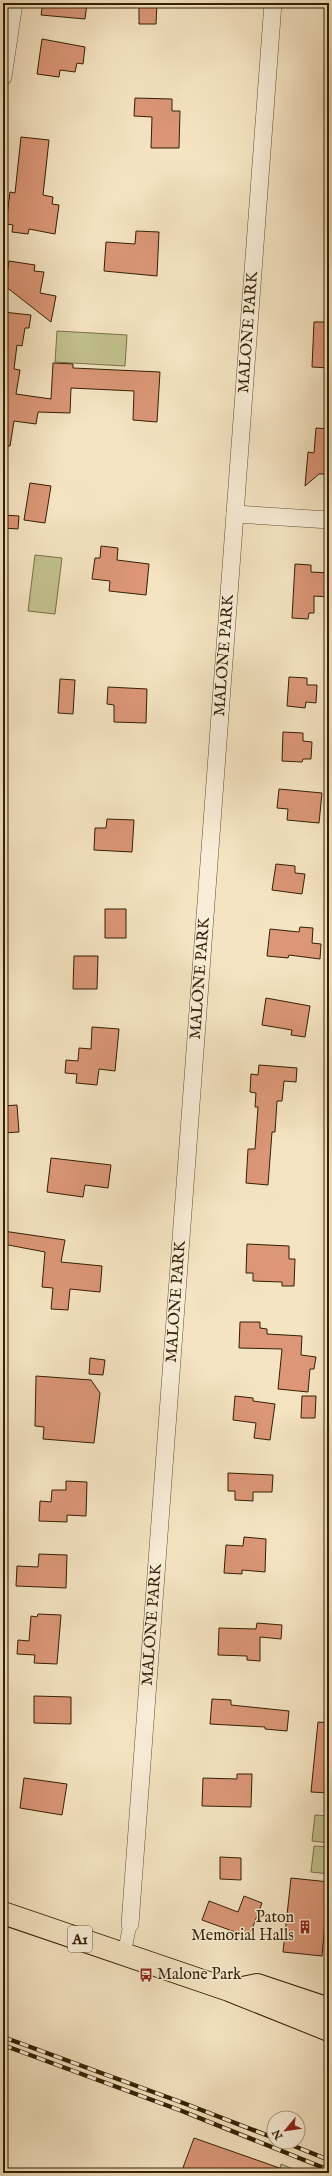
<svg xmlns="http://www.w3.org/2000/svg" width="332" height="2176" viewBox="0 0 332 2176" font-family="'IM FELL English',serif">
<style>
.green{fill:#c2c28e;stroke:#7a7048}
.building{fill:#db9777;stroke:#331f01}
.lines{fill:none;stroke-linecap:round;stroke-linejoin:round}
.pedestrian-casing{stroke:#645031;stroke-width:14}
.minor-casing{stroke:#645031;stroke-width:18}
.primary-casing{stroke:#331f01;stroke-width:24}
.pedestrian{stroke:#f8edd7;stroke-width:13}
.minor{stroke:#f8edd7;stroke-width:17}
.primary{stroke:#f5e4c2;stroke-width:22}
.rail-casing{stroke:#331f01;stroke-width:4.5}
.rail{stroke:#f8edd7;stroke-width:3;stroke-dasharray:9;stroke-linecap:butt}
.labels{text-anchor:middle;dominant-baseline:central;stroke-width:3;stroke-linejoin:round;paint-order:stroke}
.shield{fill:#f8edd7;stroke:#6e5d41;stroke-width:1}
.shield-label{font-size:15px;font-weight:bold;fill:#331f01}
.street-label{font-size:16px;fill:#331f01;stroke:#f8edd7}
.poi-label{font-size:16px;fill:#331f01;stroke:#f8edd7;text-anchor:end}
</style>
<rect width="100%" height="100%" fill="#f5e4c2"/>
<filter id="stains"><feTurbulence type="fractalNoise" baseFrequency=".005" numOctaves="4"/><feColorMatrix values="0 0 0 0 .2 0 0 0 0 .09 0 0 0 0 .02 0 0 0 .5 -.17"/></filter>
<radialGradient id="worn" r=".72"><stop offset=".6" stop-color="#630" stop-opacity="0"/><stop offset="1" stop-color="#630" stop-opacity=".3"/></radialGradient>
<path class="green" d="M 57,331 L 127,335 L 125,366 L 55,362 Z
M 35,555 L 62,558 L 55,614 L 28,611 Z
M 315,1815 L 329,1816 L 329,1843 L 312,1841 Z
M 314,1846 L 329,1847 L 329,1874 L 311,1872 Z
M 281,2164 L 303,2173 L 279,2173 Z"/>
<path class="building" d="M 43,3 L 87,3 L 85,19 L 41,15 Z
M 139,3 L 157,3 L 156,24 L 139,24 Z
M 42,39 L 85,47 L 83,64 L 77,63 L 75,72 L 60,70 L 59,77 L 37,74 Z
M 135,98 L 172,99 L 172,111 L 180,111 L 179,148 L 151,148 L 152,117 L 134,116 Z
M 21,137 L 49,140 L 43,195 L 53,197 L 52,204 L 59,205 L 55,234 L 29,229 L 28,234 L 12,232 L 13,225 L 6,224 L 10,192 L 15,193 Z
M 136,231 L 159,232 L 157,276 L 104,271 L 106,242 L 135,244 Z
M 9,261 L 35,265 L 34,271 L 44,272 L 40,293 L 56,296 L 51,322 L 5,286 Z
M 3,312 L 31,315 L 29,328 L 25,328 L 22,346 L 17,345 L 14,369 L 20,370 L 16,394 L 51,399 L 53,363 L 73,364 L 73,368 L 160,372 L 157,422 L 133,420 L 134,391 L 71,388 L 70,413 L 38,412 L 36,424 L 14,421 L 10,446 L 3,446 Z
M 314,322 L 329,322 L 329,368 L 312,367 Z
M 316,428 L 329,429 L 329,474 L 319,474 L 305,486 L 308,452 L 314,453 Z
M 30,483 L 51,486 L 45,523 L 24,520 Z
M 3,515 L 19,516 L 18,529 L 3,528 Z
M 101,546 L 118,548 L 117,560 L 149,564 L 146,595 L 109,591 L 110,581 L 92,579 L 95,558 L 100,558 Z
M 295,564 L 311,565 L 311,572 L 329,573 L 329,597 L 314,596 L 314,613 L 309,613 L 308,619 L 292,618 Z
M 289,677 L 307,678 L 307,685 L 317,685 L 316,703 L 306,702 L 305,708 L 287,706 Z
M 60,679 L 75,680 L 73,714 L 58,713 Z
M 108,687 L 147,689 L 146,723 L 114,722 L 114,705 L 107,704 Z
M 283,732 L 303,733 L 303,741 L 312,742 L 311,759 L 303,759 L 302,762 L 282,761 Z
M 279,789 L 322,793 L 319,823 L 287,820 L 288,809 L 277,808 Z
M 107,819 L 134,820 L 132,852 L 94,850 L 95,828 L 106,828 Z
M 276,864 L 295,866 L 295,873 L 305,874 L 302,894 L 272,890 Z
M 105,909 L 126,909 L 126,938 L 105,938 Z
M 300,927 L 313,928 L 312,943 L 321,944 L 320,959 L 289,955 L 288,958 L 267,956 L 270,929 L 299,932 Z
M 74,956 L 98,956 L 97,989 L 73,989 Z
M 266,998 L 310,1006 L 305,1037 L 291,1035 L 292,1030 L 262,1025 Z
M 92,1027 L 119,1029 L 115,1071 L 99,1069 L 97,1085 L 76,1083 L 77,1074 L 65,1073 L 66,1060 L 78,1061 L 79,1048 L 91,1049 Z
M 259,1065 L 297,1068 L 296,1082 L 284,1081 L 282,1101 L 277,1101 L 275,1132 L 272,1132 L 268,1185 L 246,1183 L 248,1149 L 255,1149 L 258,1107 L 255,1107 L 256,1093 L 250,1092 L 251,1074 L 258,1075 Z
M 17,1105 L 19,1132 L 3,1133 L 3,1106 Z
M 51,1158 L 111,1165 L 108,1188 L 85,1185 L 83,1197 L 47,1192 Z
M 3,1231 L 65,1240 L 61,1262 L 102,1266 L 100,1292 L 70,1289 L 68,1310 L 51,1309 L 53,1288 L 42,1287 L 45,1252 L 3,1244 Z
M 247,1244 L 289,1246 L 289,1259 L 295,1259 L 294,1286 L 282,1286 L 282,1282 L 253,1281 L 253,1273 L 246,1273 Z
M 240,1322 L 260,1322 L 260,1328 L 267,1329 L 267,1334 L 302,1336 L 301,1355 L 316,1357 L 314,1369 L 310,1369 L 308,1392 L 278,1389 L 282,1349 L 239,1348 Z
M 90,1358 L 105,1360 L 103,1375 L 89,1374 Z
M 36,1376 L 91,1380 L 100,1393 L 94,1443 L 43,1439 L 44,1427 L 35,1426 Z
M 235,1396 L 253,1398 L 253,1401 L 275,1404 L 270,1440 L 254,1438 L 256,1423 L 233,1420 Z
M 302,1396 L 316,1396 L 315,1418 L 301,1418 Z
M 228,1473 L 273,1475 L 272,1492 L 253,1492 L 253,1501 L 235,1500 L 235,1491 L 228,1491 Z
M 66,1481 L 87,1482 L 86,1516 L 67,1515 L 67,1522 L 39,1521 L 40,1501 L 51,1502 L 52,1490 L 66,1490 Z
M 244,1537 L 266,1539 L 265,1572 L 242,1570 L 242,1574 L 224,1573 L 226,1545 L 243,1546 Z
M 39,1554 L 67,1555 L 66,1588 L 16,1586 L 17,1566 L 38,1567 Z
M 38,1614 L 61,1615 L 57,1664 L 34,1663 L 35,1655 L 17,1654 L 18,1640 L 29,1641 L 31,1616 L 37,1617 Z
M 257,1623 L 282,1625 L 281,1639 L 260,1637 L 260,1661 L 247,1660 L 247,1656 L 218,1655 L 219,1628 L 256,1629 Z
M 34,1696 L 71,1697 L 71,1724 L 34,1723 Z
M 212,1699 L 231,1700 L 231,1705 L 289,1711 L 287,1731 L 265,1729 L 265,1727 L 210,1724 Z
M 318,1722 L 329,1723 L 329,1793 L 311,1792 Z
M 237,1774 L 252,1774 L 251,1807 L 202,1806 L 203,1778 L 237,1779 Z
M 24,1778 L 67,1784 L 62,1815 L 20,1808 Z
M 220,1857 L 241,1858 L 241,1880 L 220,1879 Z
M 291,1878 L 329,1882 L 329,1912 L 326,1911 L 322,1956 L 283,1952 Z
M 244,1896 L 262,1903 L 249,1937 L 202,1920 L 209,1901 L 238,1912 Z
M 194,2138 L 288,2171 L 288,2173 L 181,2173 Z"/>
<g class="lines">
<g class="pedestrian-casing">
<path id="pedestrian" d="M 124,1954 L 130,1924"/>
</g>
<g class="minor-casing">
<g id="minor">
<path d="M 3,77 L 14,3"/>
<path d="M 235,514 L 329,520"/>
<path id="s1" d="M 130,1924 L 273,3"/>
</g>
</g>
<g class="primary-casing">
<path id="primary" d="M 3,1913 L 229,1990 L 329,2030
M 233,1990 L 257,1985 L 329,2009"/>
</g>
<use href="#pedestrian" class="pedestrian"/>
<use href="#minor" class="minor"/>
<use href="#primary" class="primary"/>
<g class="rail-casing">
<path id="rail" d="M 3,2037 L 186,2104 L 274,2138
M 3,2045 L 182,2111 L 329,2170
M 284,2142 L 329,2160"/>
</g>
<use href="#rail" class="rail"/>
</g>
<defs>
<g id="building-bare" transform="scale(1.08)"><path d="M-4-6H4V6H1V3H-1V6H-4ZM-2.5-4.3h1.7v1.8h-1.7ZM.8-4.3h1.7v1.8H.8ZM-2.5-1h1.7V.8h-1.7ZM.8-1h1.7V.8H.8Z" fill="#8f2418" stroke="#f8edd7" stroke-width="2.5" paint-order="stroke"/></g>
<g id="bus-bare" transform="scale(1.08)"><path d="M-5-6H5V4H4V6H2V4H-2V6H-4V4H-5ZM-3.5-4V0h7V-4ZM-3.5 1.2v1.5H-2V1.2ZM2 1.2v1.5H3.5V1.2Z" fill="#8f2418" stroke="#f8edd7" stroke-width="2.5" paint-order="stroke"/></g>
</defs>
<g fill-rule="evenodd">
<use href="#building-bare" x="305" y="1927"/>
<use href="#bus-bare" x="146" y="1975"/>
</g>
<g class="labels">
<rect class="shield" x="68" y="1926" width="24" height="26" rx="3"/>
<g class="shield-label">
<text x="80" y="1939">A1</text>
</g>
<g class="street-label">
<text stroke="none"><textPath href="#s1" startOffset="1596">MALONE PARK</textPath></text>
<text stroke="none"><textPath href="#s1" startOffset="1272">MALONE PARK</textPath></text>
<text stroke="none"><textPath href="#s1" startOffset="948">MALONE PARK</textPath></text>
<text stroke="none"><textPath href="#s1" startOffset="624">MALONE PARK</textPath></text>
<text stroke="none"><textPath href="#s1" startOffset="300">MALONE PARK</textPath></text>
</g>
<g class="poi-label">
<text x="294" y="1918">Paton<tspan x="294" dy="18">Memorial Halls</tspan></text>
<text x="157" y="1975" text-anchor="start">Malone Park</text>
</g>
</g>
<rect width="332" height="2176" fill="none" stroke="#f5e4c2" stroke-width="16"/>
<rect x="4" y="4" width="324" height="2168" fill="none" stroke="#331f01" stroke-width="2"/>
<rect x="8" y="8" width="316" height="2160" fill="none" stroke="#331f01"/>
<g transform="translate(286 2130) rotate(241)"><circle r="19" fill="#f8edd7" stroke="#a99b81"/>
<path d="M0-3L7 15L0 10L-7 15Z" fill="#8f2418"/>
<text y="-6" font-size="11" font-weight="bold" text-anchor="middle" fill="#331f01">N</text>
</g>
<rect width="100%" height="100%" filter="url(#stains)"/>
<rect width="100%" height="100%" fill="url(#worn)"/>
</svg>
